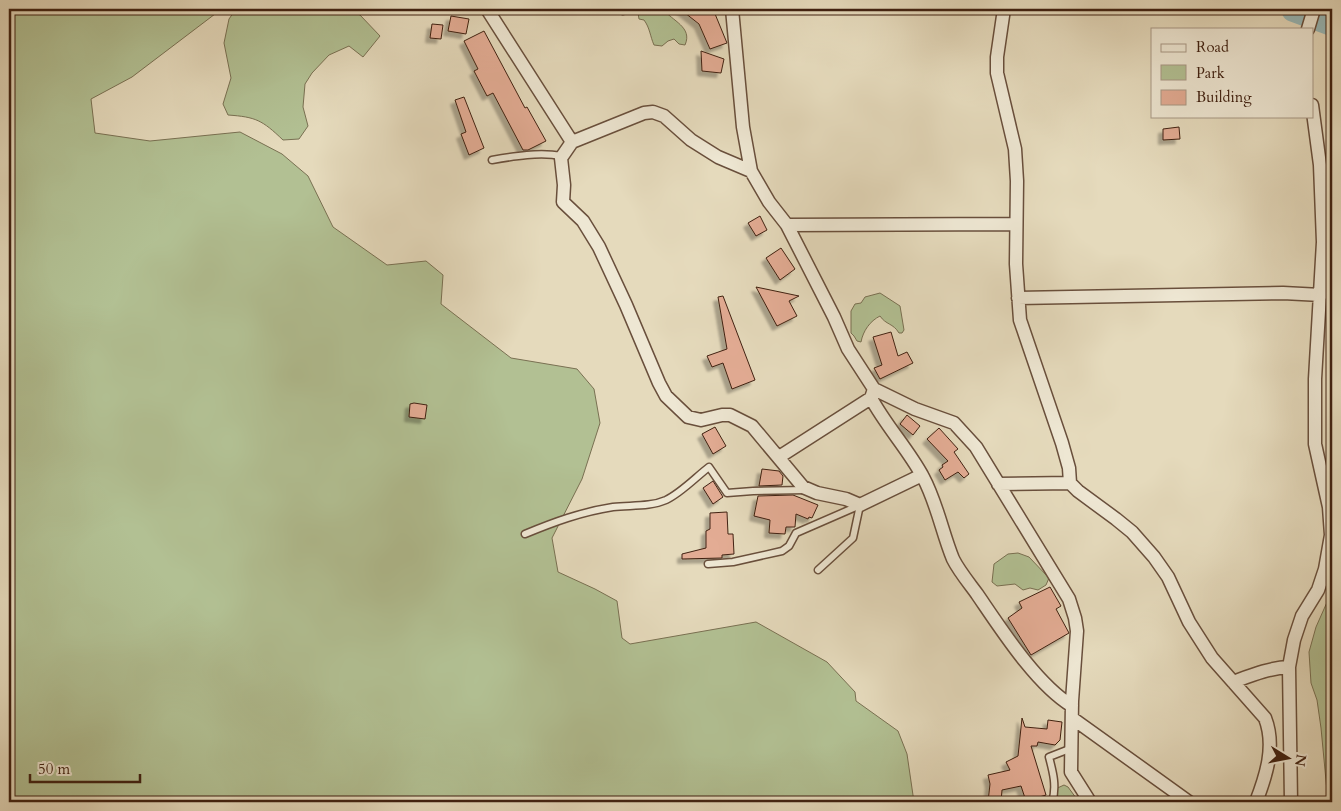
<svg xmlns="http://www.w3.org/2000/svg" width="1341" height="811" viewBox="0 0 1341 811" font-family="Cardo,serif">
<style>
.green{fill:#b2c093;stroke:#797052}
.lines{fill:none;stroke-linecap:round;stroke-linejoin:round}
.river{stroke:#98b9b9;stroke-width:26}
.building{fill:#e3ac94;stroke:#402111;filter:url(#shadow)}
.service-casing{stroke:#694f3c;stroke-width:9}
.minor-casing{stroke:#694f3c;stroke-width:15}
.service{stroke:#eee7d3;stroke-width:6}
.minor{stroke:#eee7d3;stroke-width:12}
</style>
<defs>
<filter id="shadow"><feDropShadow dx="-4.5" dy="4.5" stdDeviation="1" flood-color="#0004"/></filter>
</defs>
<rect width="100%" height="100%" fill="#e5dabc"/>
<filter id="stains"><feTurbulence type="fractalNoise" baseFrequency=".004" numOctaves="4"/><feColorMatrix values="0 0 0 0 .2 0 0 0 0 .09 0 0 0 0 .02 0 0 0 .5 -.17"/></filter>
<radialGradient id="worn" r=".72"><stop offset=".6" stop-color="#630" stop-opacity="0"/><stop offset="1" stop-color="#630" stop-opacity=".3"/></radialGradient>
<path class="green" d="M 9,9 L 217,9 L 215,14 L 132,77 L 91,99 L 95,133 L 150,141 L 240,132 L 282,154 L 308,176 L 333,227 L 387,265 L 426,261 L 443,275 L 441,304 L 511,358 L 577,369 L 594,389 L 600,423 L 582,479 L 552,538 L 558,572 L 595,589 L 617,601 L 622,638 L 630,644 L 756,622 L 827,662 L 855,692 L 856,701 L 898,731 L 907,754 L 914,802 L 9,802 Z
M 236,9 L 345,9 L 360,15 L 380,36 L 363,57 L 349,46 L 329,55 L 312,73 L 305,84 L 303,107 L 308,126 L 299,139 L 283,140 C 262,120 256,117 228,115 L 223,104 L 231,78 L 224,43 L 229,19 Z
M 640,9 L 663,9 C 672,21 693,27 685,45 L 679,44 L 674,39 L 668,41 L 662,46 L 654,45 C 650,36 650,28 644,20 L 639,19 L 638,13 Z
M 880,293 L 900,306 L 904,330 L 902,333 L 899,333 C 893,323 886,325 880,316 C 870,321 863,331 861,342 L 857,341 L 854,336 L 851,333 L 851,311 L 855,304 L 861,303 L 865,297 Z
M 1018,553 L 1029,557 L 1049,578 L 1046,585 L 1038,590 L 1030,588 L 1023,590 L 1015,584 L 997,586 L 992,582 L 994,564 L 1008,554 Z
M 1332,591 L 1331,669 L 1332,802 L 1327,802 L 1327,791 L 1321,728 L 1317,700 L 1311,683 L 1309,652 L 1316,627 Z
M 1064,785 L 1068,787 L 1079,802 L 1045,802 L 1050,797 L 1051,791 Z"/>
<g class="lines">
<path class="river" d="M 1294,9 L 1332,23"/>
</g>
<path class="building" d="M 680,9 L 713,9 L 727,43 L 710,49 L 699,24 Z
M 451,16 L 469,19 L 466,34 L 448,31 Z
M 432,24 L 443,25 L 441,39 L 430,38 Z
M 484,31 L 525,108 L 527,107 L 546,141 L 528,150 L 523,150 L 493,93 L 487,96 L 474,71 L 478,69 L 464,41 Z
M 701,51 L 724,59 L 721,73 L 702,71 Z
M 464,97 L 484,148 L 469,155 L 461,134 L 466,132 L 455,100 Z
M 1179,127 L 1180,139 L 1163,140 L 1163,129 Z
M 760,216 L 767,230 L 756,236 L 748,223 Z
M 781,248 L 795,269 L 780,280 L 766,258 Z
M 756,287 L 799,296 L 789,301 L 797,316 L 777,326 Z
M 723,296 L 755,380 L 732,389 L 723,363 L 712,367 L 707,356 L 727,349 L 718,297 Z
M 891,332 L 898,356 L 907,352 L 913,363 L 880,379 L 874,368 L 882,365 L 873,337 Z
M 414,403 L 427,405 L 425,419 L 409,417 L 410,404 Z
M 907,415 L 920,426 L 913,435 L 900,424 Z
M 715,427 L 726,446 L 713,454 L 702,434 Z
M 939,428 L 958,449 L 954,452 L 969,474 L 964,478 L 958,472 L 945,480 L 939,470 L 943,467 L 942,465 L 948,461 L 927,439 Z
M 762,469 L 779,471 L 783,476 L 782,485 L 759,486 Z
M 713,481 L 723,497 L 713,504 L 703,488 Z
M 793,495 L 818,505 L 812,518 L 809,517 L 808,519 L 796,514 L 795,527 L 786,527 L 785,534 L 769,533 L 770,520 L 754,516 L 758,496 Z
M 727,512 L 728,534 L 733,534 L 734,554 L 722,555 L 722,558 L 682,559 L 682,554 L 706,548 L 706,531 L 710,529 L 710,513 Z
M 1050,587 L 1061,606 L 1056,609 L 1069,633 L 1031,655 L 1008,618 L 1022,608 L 1019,602 Z
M 1022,718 L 1025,727 L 1047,729 L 1048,720 L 1062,722 L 1060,740 L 1055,745 L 1038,742 L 1037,746 L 1031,746 L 1046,795 L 1026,801 L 1021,786 L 1002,790 L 1001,802 L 988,802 L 990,784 L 988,775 L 1010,770 L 1006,762 L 1018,756 Z"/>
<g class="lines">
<g class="service-casing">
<path id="service" d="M 623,11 L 626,9
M 492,160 C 515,156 539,152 562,156
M 525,534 C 554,522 581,512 613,507 C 631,505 650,507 666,500 C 681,493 696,477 709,467 L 727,493 L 753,491 L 806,490
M 708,564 L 733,562 L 782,551 L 789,546 L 796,533 L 858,506
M 818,570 L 853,538 L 860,505
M 1052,802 C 1057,787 1053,772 1049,757 L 1072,748"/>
</g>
<g class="minor-casing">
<path id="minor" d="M 487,9 L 572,142
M 732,9 L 743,127 L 751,171 L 769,202 L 787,225 L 834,317 L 848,349 L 874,389 L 915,409 L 954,423 L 976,447 L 1069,599 L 1075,618 L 1077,631 L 1072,701 L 1071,772 L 1090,802
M 1004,9 L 997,57 L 997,73 L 1015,149 L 1017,181 L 1016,264 L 1020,320 L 1062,443 L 1069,468 L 1070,483 L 1078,491 L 1116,519 L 1132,532 L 1154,557 L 1168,577 L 1189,622 L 1212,658 L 1265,718 C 1276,746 1266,776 1256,802
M 1308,29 L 1314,9
M 751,171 L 718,157 L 691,140 L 664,116 L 653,112 L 644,113 L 572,142 L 561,158 L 564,185 L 563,202 L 583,221 L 599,247 L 626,305 L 659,383 L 666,396 L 688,417 L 701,420 L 722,415 L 730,415 L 752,426 L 803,487 L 817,493 L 846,499 L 860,505 L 922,475
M 787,225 L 1016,224
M 1018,298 L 1283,293 L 1321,295
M 874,389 L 871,398 C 886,426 908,449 923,477 C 937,503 942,532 953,559 C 959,571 969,583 977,594 C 1001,629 1036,684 1072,706
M 779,457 L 871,398
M 998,484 L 1070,483
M 1233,682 C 1252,675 1269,668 1289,667
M 1072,718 L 1189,802
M 1291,802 L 1289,667 L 1294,640 L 1302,616 L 1318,590 L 1325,569 L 1331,535 L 1329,507 L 1315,444 L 1315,379 L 1323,242 L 1320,165 L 1312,105"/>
</g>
<use href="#service" class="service"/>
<use href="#minor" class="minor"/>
</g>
<rect width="1341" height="811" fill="none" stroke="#e5dabc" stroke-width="30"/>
<rect x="10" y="10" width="1321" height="791" fill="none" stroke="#402111" stroke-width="2.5"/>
<rect x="15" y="15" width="1311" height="781" fill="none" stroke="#402111"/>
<rect x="1151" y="28" width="162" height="90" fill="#eee7d3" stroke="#a89885"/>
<rect x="1161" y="44" width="25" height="8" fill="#eee7d3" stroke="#a89885"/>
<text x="1196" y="52" font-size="15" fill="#402111">Road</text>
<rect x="1161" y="65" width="25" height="15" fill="#b2c093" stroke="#a89885"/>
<text x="1196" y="78" font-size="15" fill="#402111">Park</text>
<rect x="1161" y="90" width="25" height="15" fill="#e3ac94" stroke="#a89885"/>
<text x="1196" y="102" font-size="15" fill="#402111">Building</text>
<g transform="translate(1288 758) rotate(100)" stroke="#eee7d3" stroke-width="4" paint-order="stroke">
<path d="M0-4L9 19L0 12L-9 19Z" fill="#402111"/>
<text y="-8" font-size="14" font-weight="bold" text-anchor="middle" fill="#402111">N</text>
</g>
<path d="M30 774v8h110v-8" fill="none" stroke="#402111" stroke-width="2.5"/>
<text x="38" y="774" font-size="15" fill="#402111" stroke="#eee7d3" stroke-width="4" paint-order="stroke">50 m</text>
<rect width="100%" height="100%" filter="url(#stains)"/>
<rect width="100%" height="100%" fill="url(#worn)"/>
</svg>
